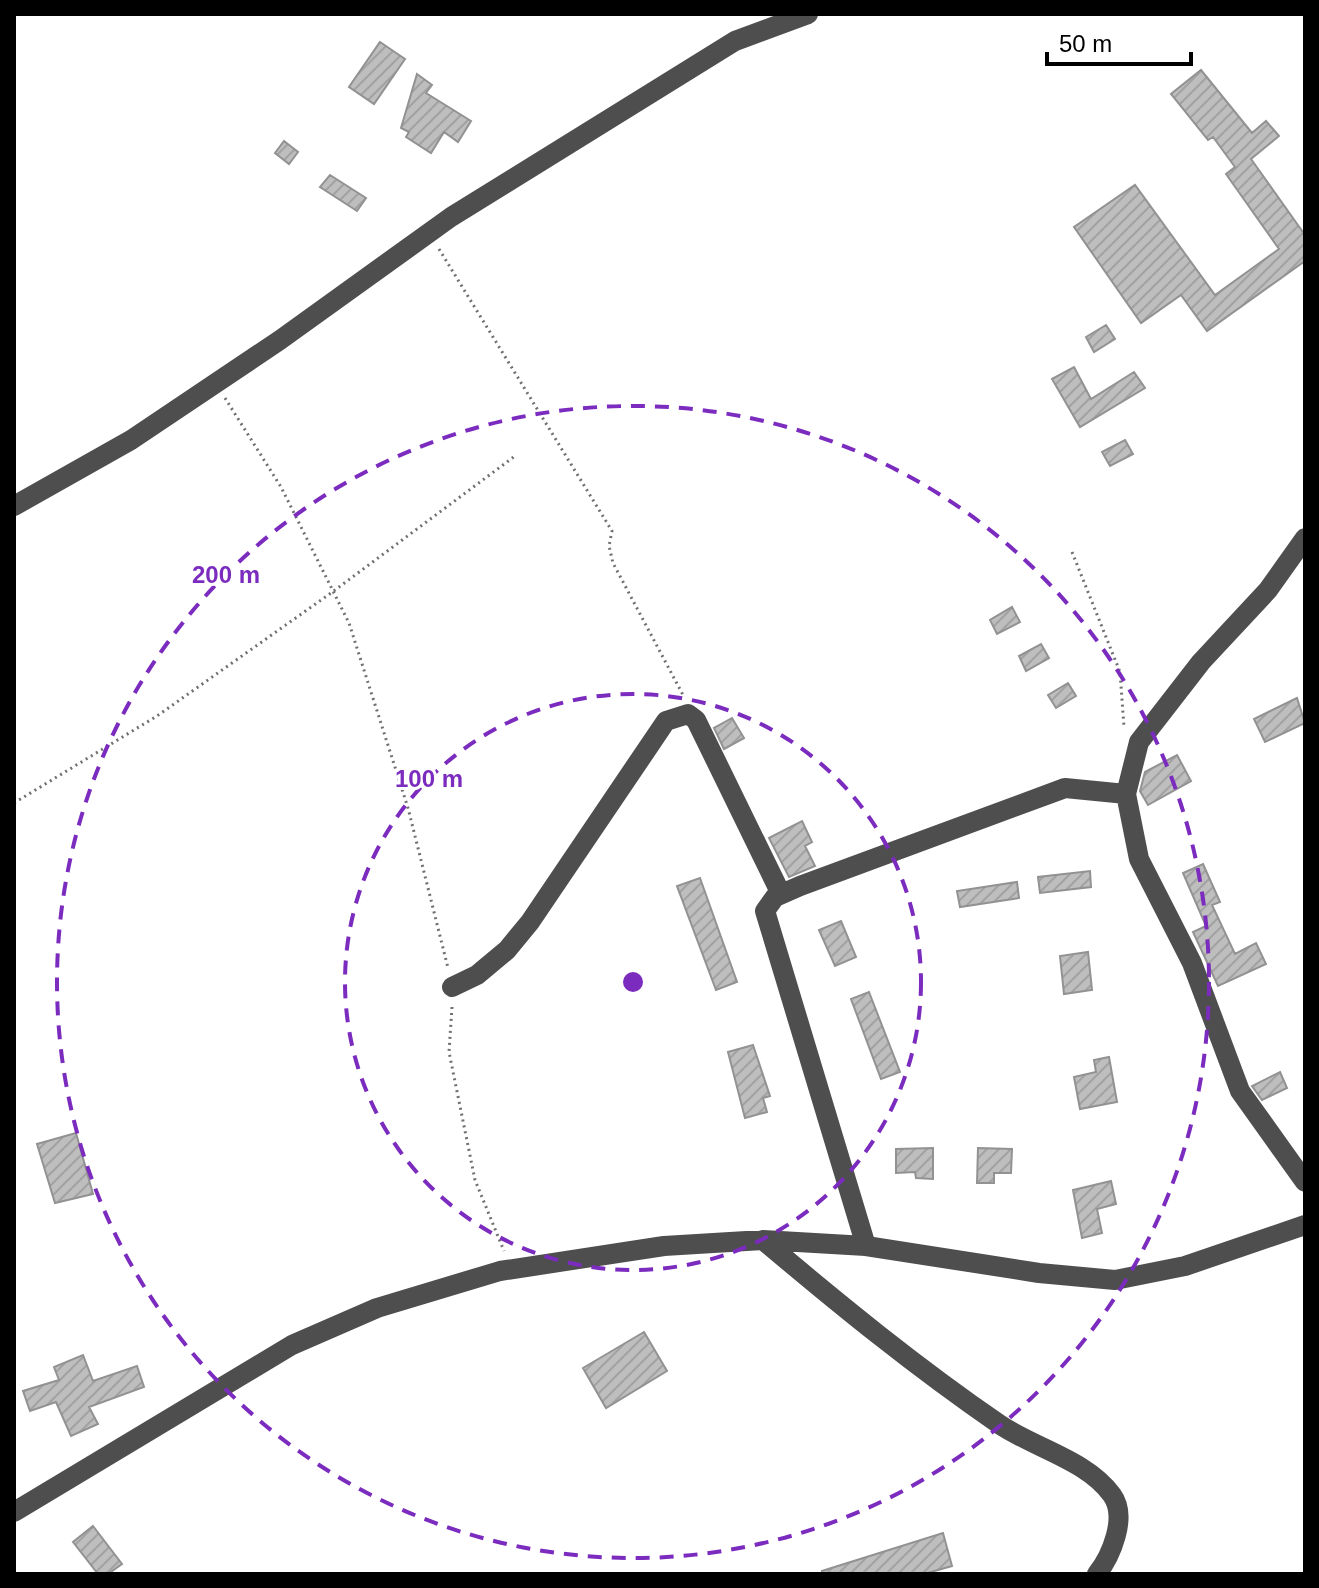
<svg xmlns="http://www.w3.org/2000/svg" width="1319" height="1588" viewBox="0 0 1319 1588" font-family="Arial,sans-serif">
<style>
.building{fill:url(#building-hatch);stroke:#929292;stroke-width:2}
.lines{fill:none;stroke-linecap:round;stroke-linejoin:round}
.path{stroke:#707070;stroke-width:3;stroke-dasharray:2 4;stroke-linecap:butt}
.minor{stroke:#4e4e4e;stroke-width:20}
.ring{fill:none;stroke:#7b2cbf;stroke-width:4;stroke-dasharray:14 10}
.centre{fill:#7b2cbf;stroke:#fff;stroke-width:4}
.ring-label{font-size:24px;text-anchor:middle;font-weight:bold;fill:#7b2cbf;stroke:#fff;stroke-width:6;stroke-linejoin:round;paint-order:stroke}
</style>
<defs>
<pattern id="building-hatch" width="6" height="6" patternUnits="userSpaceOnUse" patternTransform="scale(2)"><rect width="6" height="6" fill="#bebebe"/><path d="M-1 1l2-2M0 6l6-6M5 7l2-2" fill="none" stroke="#a2a2a2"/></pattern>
</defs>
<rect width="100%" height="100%" fill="#fff"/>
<path class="building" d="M 380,42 L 405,59 L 374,104 L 349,87 Z
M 1201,70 L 1252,133 L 1266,121 L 1279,136 L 1251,159 L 1305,235 L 1305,261 L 1207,331 L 1181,295 L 1141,323 L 1074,227 L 1135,185 L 1215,295 L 1279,249 L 1226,174 L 1235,167 L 1213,137 L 1208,140 L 1171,94 Z
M 417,74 L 432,85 L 426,93 L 471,121 L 458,142 L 444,132 L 431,153 L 406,137 L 409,132 L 401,128 Z
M 284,141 L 298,152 L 289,164 L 275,153 Z
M 330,175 L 366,198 L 357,211 L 320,187 Z
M 1106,325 L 1115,339 L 1094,352 L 1086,337 Z
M 1074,367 L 1091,399 L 1134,372 L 1145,388 L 1080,427 L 1052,379 Z
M 1125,440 L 1133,454 L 1110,466 L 1102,452 Z
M 1012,607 L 1020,622 L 997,634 L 990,620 Z
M 1041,644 L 1049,658 L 1026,671 L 1019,656 Z
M 1068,683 L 1076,696 L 1056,708 L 1048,695 Z
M 1297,698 L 1305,723 L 1265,742 L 1254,719 Z
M 732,718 L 744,738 L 724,749 L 714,728 Z
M 1177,755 L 1191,781 L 1148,805 L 1140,791 L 1145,772 Z
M 802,821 L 812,842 L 805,846 L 815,866 L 789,877 L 769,838 Z
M 1203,864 L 1220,902 L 1212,905 L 1235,954 L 1256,943 L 1266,964 L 1218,986 L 1193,932 L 1206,926 L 1183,873 Z
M 1090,871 L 1091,887 L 1040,893 L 1038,877 Z
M 700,878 L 737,982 L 716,990 L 677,886 Z
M 1017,882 L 1019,898 L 960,907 L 957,891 Z
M 841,921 L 856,957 L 835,966 L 819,930 Z
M 1088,952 L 1092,990 L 1064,994 L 1060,956 Z
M 869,992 L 900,1072 L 881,1079 L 851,999 Z
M 753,1045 L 770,1096 L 763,1098 L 767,1112 L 745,1118 L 728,1052 Z
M 1109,1057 L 1117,1102 L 1080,1109 L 1074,1077 L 1096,1072 L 1094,1060 Z
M 1280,1072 L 1287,1088 L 1262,1100 L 1252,1086 Z
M 76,1133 L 93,1194 L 55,1203 L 37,1144 Z
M 933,1148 L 933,1179 L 916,1178 L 915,1172 L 896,1173 L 896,1149 Z
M 978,1148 L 1012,1149 L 1011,1173 L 994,1173 L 994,1183 L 977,1183 Z
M 1111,1181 L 1116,1204 L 1097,1209 L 1102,1233 L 1082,1238 L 1073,1190 Z
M 644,1332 L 667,1371 L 606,1408 L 583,1368 Z
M 83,1355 L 93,1381 L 137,1366 L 144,1387 L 89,1407 L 98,1424 L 71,1436 L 56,1402 L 30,1411 L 23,1391 L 59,1380 L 54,1367 Z
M 93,1526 L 122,1564 L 108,1574 L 98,1574 L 73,1542 Z
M 943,1533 L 952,1566 L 924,1574 L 823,1574 L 822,1571 Z"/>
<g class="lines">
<path class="path" d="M 439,249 L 612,531 L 609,546 L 613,563 L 683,695
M 225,398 L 281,487 L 349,623 L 408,808 L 448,968
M 1072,552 L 1120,672 L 1124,727
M 14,803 L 157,716 L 331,593 L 515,456
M 452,1007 L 449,1052 L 475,1180 L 504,1251"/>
<path class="minor" d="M 14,506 L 131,440 L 280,340 L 451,217 L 735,41 L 808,14
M 1305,538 L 1268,590 L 1201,662 L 1139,742 L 1126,794 L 1139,859 L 1192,963 L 1240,1091 L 1305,1182
M 452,987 L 477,975 L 507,950 L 530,922 L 666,721 L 688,714 L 696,720 L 781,894
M 763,1240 C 840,1305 916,1367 999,1424 C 1034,1448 1087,1460 1112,1495 C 1128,1517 1111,1556 1097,1574
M 866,1246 L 765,911 L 775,897 L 800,886 L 1065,788 L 1126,794
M 14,1512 L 292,1345 L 377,1308 L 500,1271 L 664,1246 L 763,1240 L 866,1246 L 1039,1273 L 1115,1280 L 1185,1266 L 1305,1225"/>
</g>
<g class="ring">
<circle cx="633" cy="982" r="288"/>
<circle cx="633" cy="982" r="576"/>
</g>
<circle cx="633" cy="982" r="12" class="centre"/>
<g class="ring-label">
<text x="226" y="583">200 m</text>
<text x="429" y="787">100 m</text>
</g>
<rect width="1319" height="1588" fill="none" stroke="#000000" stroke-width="32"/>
<path d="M1047 52v12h144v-12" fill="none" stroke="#000000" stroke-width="4"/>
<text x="1059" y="52" font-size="24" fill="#000000" stroke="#ffffff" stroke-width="6" paint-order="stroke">50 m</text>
</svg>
